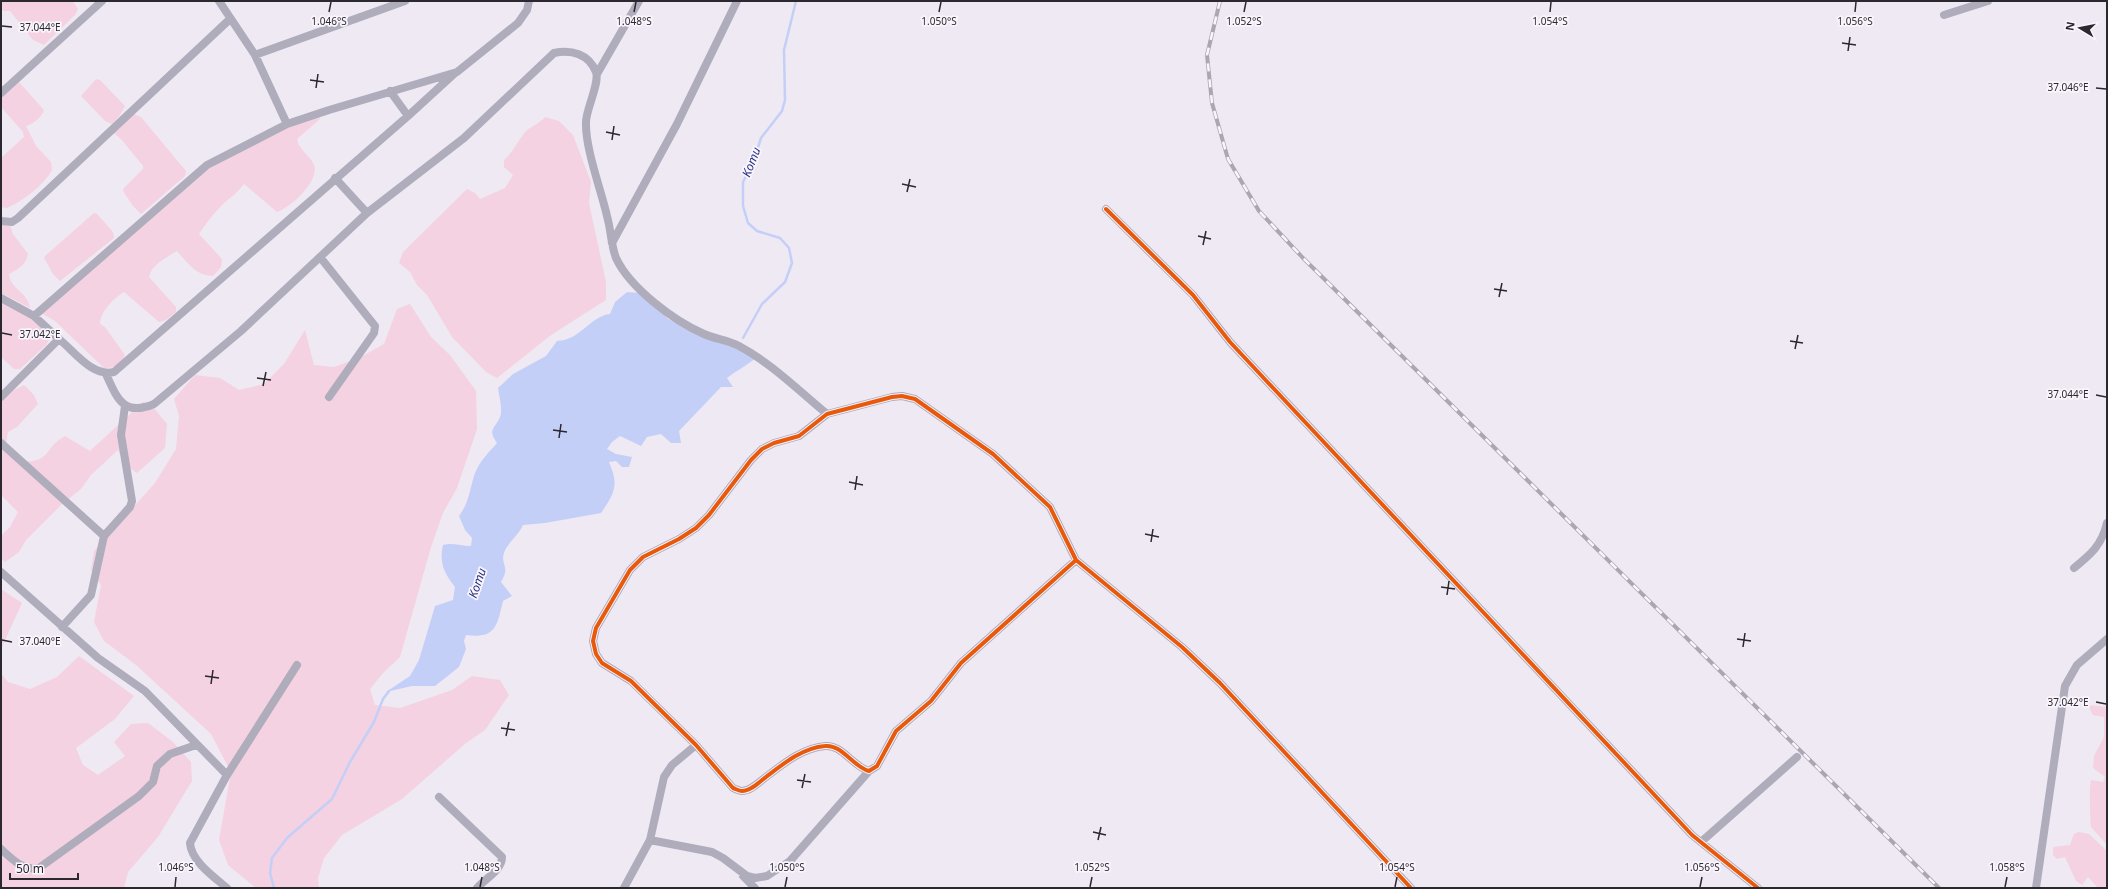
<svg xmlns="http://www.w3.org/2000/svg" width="2108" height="889" viewBox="0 0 2108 889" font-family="'Noto Sans',sans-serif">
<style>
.green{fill:#f4d2e1}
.water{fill:#c4cff8}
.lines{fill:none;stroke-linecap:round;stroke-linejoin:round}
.stream{stroke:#c4cff8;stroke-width:2.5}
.minor{stroke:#afacbc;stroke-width:8}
.rail-casing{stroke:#aaa7b2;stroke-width:4}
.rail{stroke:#faf5fd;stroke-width:2.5;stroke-dasharray:8;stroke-linecap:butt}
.cycleway-casing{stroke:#faf5fd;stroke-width:6}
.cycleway{stroke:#e8590c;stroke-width:4}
.ticks{fill:none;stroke:#2c282f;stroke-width:1.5}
.labels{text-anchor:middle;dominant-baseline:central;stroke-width:3.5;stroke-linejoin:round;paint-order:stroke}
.water-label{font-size:12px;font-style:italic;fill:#25347f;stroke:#faf5fd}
.ticks-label{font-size:10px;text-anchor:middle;fill:#2c282f;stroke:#faf5fd;stroke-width:3.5;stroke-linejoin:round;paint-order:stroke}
</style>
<rect width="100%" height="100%" fill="#efe9f3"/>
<path class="green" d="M 1,1 L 73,1 L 78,9 L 75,15 L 44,45 L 33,40 L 10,11 L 4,11 L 1,9 Z
M 96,79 L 100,80 L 125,106 L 120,115 L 112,124 L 105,121 L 81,96 Z
M 14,82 L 19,82 L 44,110 C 42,117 33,124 26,126 L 36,146 L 51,162 L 52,170 C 43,186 23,201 7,208 L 1,207 L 1,158 L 24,137 L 23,132 L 1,107 L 1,93 Z
M 132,113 L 141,117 L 186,171 L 185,176 L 141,214 L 133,206 L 123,191 L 124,188 L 143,169 L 143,166 L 121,139 L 111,131 Z
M 318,115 L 320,119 L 297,139 C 299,151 310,155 314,165 C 320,181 290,208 277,212 L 244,184 C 238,192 231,197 223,204 C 214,213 206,223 199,234 L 222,259 L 221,267 L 213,276 C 196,276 187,262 177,251 C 166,258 152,264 149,277 L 176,307 L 176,312 C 170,317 166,321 159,322 L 124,292 C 114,298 100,312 100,324 L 105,327 L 125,355 C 121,365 115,368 104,368 L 55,321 L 38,311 L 196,173 L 255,141 Z
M 545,117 L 559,121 L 573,135 L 591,182 L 589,203 L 606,282 L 606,300 L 551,335 L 497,378 L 486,372 L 452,337 L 427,295 L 417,285 L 410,272 L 399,263 L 403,252 L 467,189 L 475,193 L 480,199 L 505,188 L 513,175 L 504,167 L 504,160 C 513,152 518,141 525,132 C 530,127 539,124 545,117 Z
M 94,213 L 97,214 L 113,232 L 114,238 L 60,281 L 53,274 L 44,258 L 45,256 Z
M 1,220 L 9,222 L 13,234 L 28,254 C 27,264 17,270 9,274 C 10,289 28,292 30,308 L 1,293 Z
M 1,302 C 17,310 45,319 50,338 L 46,345 L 20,369 L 14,369 L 1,357 Z
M 410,304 L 431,337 L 450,355 L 476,391 L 477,429 L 457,488 L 443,513 L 431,547 L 400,657 L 384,672 L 370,689 L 375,705 L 400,708 L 452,690 L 472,676 L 500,680 L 509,695 L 485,730 L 466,743 L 402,799 L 342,835 L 324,858 L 318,878 L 319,888 L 256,888 L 228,865 L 219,840 L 231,772 L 211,734 L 136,665 L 104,641 L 94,622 L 101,585 L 91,570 L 94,551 L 155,483 L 176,449 L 179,416 L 174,399 L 195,375 L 220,378 L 239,390 L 264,384 L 284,364 L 305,330 L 314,365 L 334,367 L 359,358 L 384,344 L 397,309 Z
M 24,385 L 34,395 L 38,404 L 17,427 L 8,432 L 6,444 L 20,462 C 53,462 42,449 65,436 L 90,451 L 143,402 L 153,407 L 167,424 L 165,448 L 137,473 L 124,464 L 118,450 L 91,475 L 81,489 L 61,505 L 26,540 L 19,552 L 5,562 L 1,558 L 1,536 L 10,527 L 18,512 L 1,495 L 1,401 L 14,390 Z
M 1,589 L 22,603 L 1,649 Z
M 79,656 L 134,696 L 115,719 L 76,748 L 83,765 L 98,775 L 125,756 L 114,742 L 131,724 L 148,723 L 173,742 L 191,762 L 192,781 L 158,837 L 128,872 L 124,888 L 1,888 L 1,673 L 8,682 L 30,689 L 57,677 Z
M 2088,705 L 2107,707 L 2107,845 L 2091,827 C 2090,816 2089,789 2091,780 L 2103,782 L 2105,777 L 2093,768 L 2094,756 L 2104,737 L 2104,717 L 2093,715 Z
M 2079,832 L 2089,834 L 2107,851 L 2107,888 L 2098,888 L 2088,877 L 2082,885 L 2076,881 L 2065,857 L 2057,859 L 2053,855 L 2053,847 L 2070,845 L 2074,834 Z"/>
<path class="water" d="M 627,292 L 639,293 L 658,308 L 668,319 L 696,332 L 709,340 L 725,340 L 756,358 C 746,366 736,371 727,378 L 733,387 L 721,387 L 679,431 L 681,443 L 671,443 L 661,434 L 647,437 L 641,446 L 620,436 L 612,442 L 607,449 L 616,454 L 632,457 L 629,467 L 622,467 L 616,461 L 609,462 C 619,485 615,493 601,513 L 545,523 L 523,525 C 518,536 507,543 504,553 C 500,565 511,566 501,582 L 512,596 L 503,601 C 497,626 496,639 466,635 L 464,641 L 466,649 L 459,667 L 435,686 L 412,686 L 386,692 L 410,676 L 419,660 L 435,606 L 453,600 L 455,587 C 444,573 439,563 443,545 C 453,542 460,546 471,546 L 472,538 L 465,530 L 459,516 C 469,503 470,488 475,473 C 480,461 489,452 497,443 C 487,429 495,429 500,417 C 503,410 499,396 498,388 L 513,374 L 546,356 L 557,341 C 581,340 590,316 610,314 L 615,302 Z"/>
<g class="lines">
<path class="stream" d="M 743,338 L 762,304 L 785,282 L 792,263 L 789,248 L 780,238 L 757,231 L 748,223 L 743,206 L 743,182 L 753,163 L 761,138 L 782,111 L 785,100 L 784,50 L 796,1
M 274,888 L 270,873 L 272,858 L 287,838 L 332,799 L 350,762 L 374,722 L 383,699 L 389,691"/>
<path class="minor" d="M 219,1 L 255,55 L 287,124
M 1944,15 L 1988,1
M 255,55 L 405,1
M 597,74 L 639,1
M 1,93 L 102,1
M 408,116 L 455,73
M 335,178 L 367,213 L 464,138 L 554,53 C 571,49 589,54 596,72 C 600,83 586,109 586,122 C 585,148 601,190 607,216 C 611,230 611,245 616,258 C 630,288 674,321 704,334 C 715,339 728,340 739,346 C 771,363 799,391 827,414
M 1106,209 L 1193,295 L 1230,342 L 1692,835 L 1758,888
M 1,221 L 12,222 L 18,218 L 230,19
M 612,243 L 677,124 L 737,1
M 320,257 L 375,326 L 374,333 L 329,397
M 1,298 L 34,316 L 59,339 L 1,397
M 34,316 L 207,165 L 287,124 L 329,110 L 457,72 L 518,23 L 527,10 L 529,1
M 59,339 C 75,352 92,377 114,372 L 408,116 L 390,91
M 106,374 C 117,398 123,417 154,404 L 241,331 L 367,213
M 1,443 L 104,536
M 1076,560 L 961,663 L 931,701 L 896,731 L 877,766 L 869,771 C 853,767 842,744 825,746 C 802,748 783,764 766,777 C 759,782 751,791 742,791 C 739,791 736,789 733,788 L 696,745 L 631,681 L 602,663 L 596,654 L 593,641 L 596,628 L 630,570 L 643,557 L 679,539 L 696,528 L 709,515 L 751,460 L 762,449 L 774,443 L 799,436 L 827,414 L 892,397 L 902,396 L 915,399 L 993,454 L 1050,507 L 1076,560 L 1182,647 L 1220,683 L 1411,888
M 2074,568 C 2091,554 2102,545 2107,523
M 1,572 L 98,658 L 145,691 L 227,775 L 190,843 C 191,861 214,877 227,888
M 62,627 L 91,595 L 104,536 L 130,507 L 132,501 L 121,435 L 125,406
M 227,775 L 297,665
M 439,797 L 502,857 C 502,870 486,878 477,888
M 650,840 L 712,852 L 723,858 L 747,876 L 755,878 L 767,876 L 790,861 L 869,771
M 1701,842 L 1797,757
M 1,849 C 12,859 23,871 39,868 L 139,796 L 153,782 L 157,766 L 170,754 L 196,745
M 743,876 L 755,888
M 624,888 L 650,840 L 664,777 L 672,765 L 696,745
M 2036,888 L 2065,686 L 2077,665 L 2107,639"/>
<g class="rail-casing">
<path id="rail" d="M 1220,1 L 1207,55 L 1212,103 L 1228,159 L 1259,211 L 1303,258 L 1939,888"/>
</g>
<use href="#rail" class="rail"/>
<g class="cycleway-casing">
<path id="cycleway" d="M 1106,209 L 1193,295 L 1230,342 L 1692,835 L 1758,888
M 1076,560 L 961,663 L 931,701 L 896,731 L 877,766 L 869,771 C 853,767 842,744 825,746 C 802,748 783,764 766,777 C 759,782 751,791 742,791 C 739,791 736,789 733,788 L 696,745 L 631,681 L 602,663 L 596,654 L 593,641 L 596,628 L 630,570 L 643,557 L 679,539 L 696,528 L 709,515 L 751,460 L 762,449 L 774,443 L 799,436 L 827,414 L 892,397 L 902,396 L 915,399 L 993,454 L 1050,507 L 1076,560 L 1182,647 L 1220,683 L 1411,888"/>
</g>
<use href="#cycleway" class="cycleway"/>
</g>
<path class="ticks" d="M 329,12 L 331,2M 634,12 L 636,2M 939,12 L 941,2M 1244,12 L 1246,2M 1550,12 L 1551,2M 1855,12 L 1856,2M 2,26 L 12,27M 1842,43 L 1856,45M 1848,51 L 1850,37M 310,80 L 324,82M 316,88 L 318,74M 2096,88 L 2106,89M 606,132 L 620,135M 612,140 L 614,126M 902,184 L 916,187M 907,192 L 910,179M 1198,236 L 1211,239M 1203,245 L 1206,231M 1494,289 L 1507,291M 1499,297 L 1502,283M 2,333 L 12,335M 1790,341 L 1803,343M 1795,349 L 1798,335M 257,378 L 271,380M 263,386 L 266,372M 2096,395 L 2106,397M 553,430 L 567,432M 559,438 L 561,424M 849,482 L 863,485M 855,490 L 857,476M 1145,534 L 1159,537M 1151,542 L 1153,529M 1441,587 L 1455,589M 1447,595 L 1449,581M 1737,639 L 1751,641M 2,640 L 12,642M 1743,647 L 1745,633M 205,676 L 219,678M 211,684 L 213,670M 2096,702 L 2106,704M 501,728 L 515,730M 506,736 L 509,722M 797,780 L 811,782M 802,788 L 805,774M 1093,832 L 1106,835M 1098,840 L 1101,827M 175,887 L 176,877M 480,887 L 482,877M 785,887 L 787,877M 1090,887 L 1092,877M 1395,887 L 1397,877M 1700,887 L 1702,877M 2005,887 L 2007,877"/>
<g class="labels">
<g class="water-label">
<text transform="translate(751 162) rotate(-68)">Komu</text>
<text transform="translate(477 583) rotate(-71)">Komu</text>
</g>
</g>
<g class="ticks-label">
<text x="329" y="25">1.046°S</text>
<text x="634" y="25">1.048°S</text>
<text x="939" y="25">1.050°S</text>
<text x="1244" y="25">1.052°S</text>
<text x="1550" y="25">1.054°S</text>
<text x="1855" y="25">1.056°S</text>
<text x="40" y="31">37.044°E</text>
<text x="2068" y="91">37.046°E</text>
<text x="40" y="338">37.042°E</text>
<text x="2068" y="398">37.044°E</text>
<text x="40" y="645">37.040°E</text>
<text x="2068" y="706">37.042°E</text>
<text x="176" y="871">1.046°S</text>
<text x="482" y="871">1.048°S</text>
<text x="787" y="871">1.050°S</text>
<text x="1092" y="871">1.052°S</text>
<text x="1397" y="871">1.054°S</text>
<text x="1702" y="871">1.056°S</text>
<text x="2007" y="871">1.058°S</text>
</g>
<rect width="2108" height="889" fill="none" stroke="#2c282f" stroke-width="4"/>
<g transform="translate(2080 28) rotate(280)" stroke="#faf5fd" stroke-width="3" paint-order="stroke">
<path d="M0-3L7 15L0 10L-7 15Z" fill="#2c282f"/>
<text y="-6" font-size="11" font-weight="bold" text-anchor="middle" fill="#2c282f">N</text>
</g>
<path d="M10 873v6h68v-6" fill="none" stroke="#2c282f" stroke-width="2"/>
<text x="16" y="873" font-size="12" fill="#2c282f" stroke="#faf5fd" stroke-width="3" paint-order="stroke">50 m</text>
</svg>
